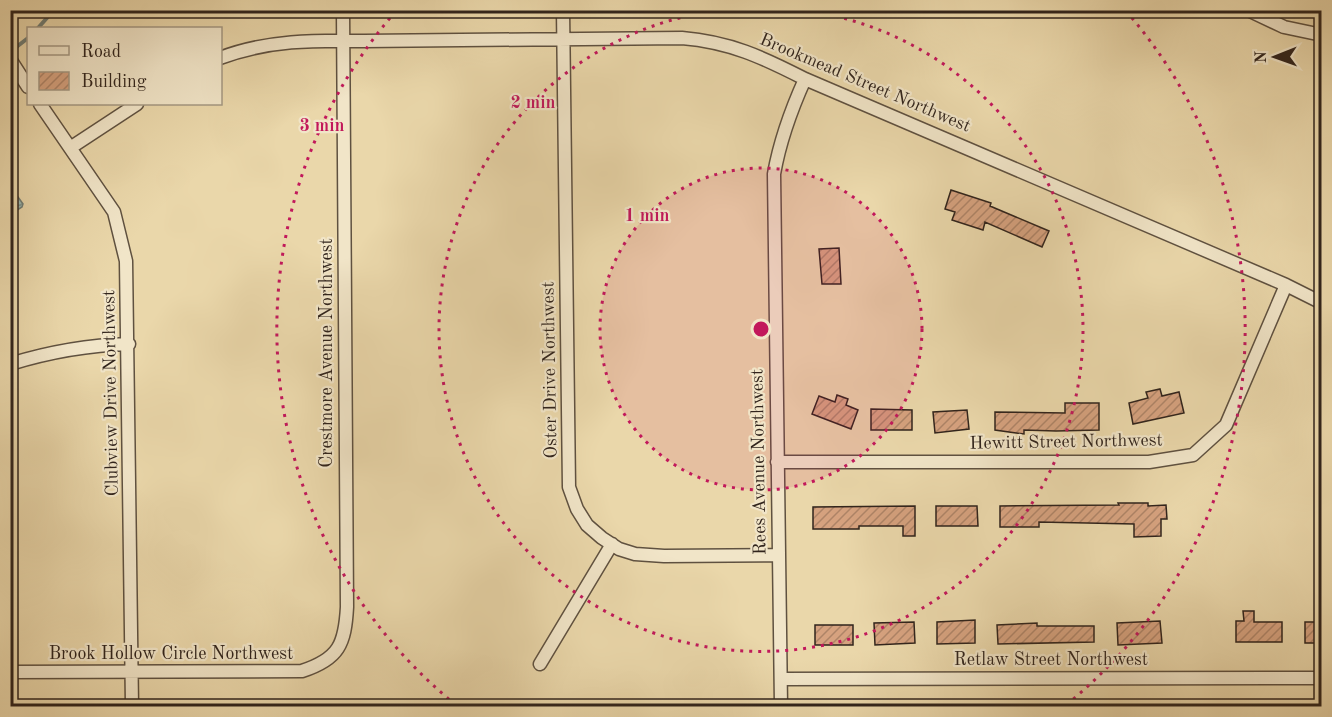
<svg xmlns="http://www.w3.org/2000/svg" width="1332" height="717" viewBox="0 0 1332 717" font-family="'Old Standard TT',serif">
<style>
.water{fill:url(#water-waves);stroke:#707d75;stroke-width:1.5}
.lines{fill:none;stroke-linecap:round;stroke-linejoin:round}
.stream{stroke:#707d75;stroke-width:4}
.building{fill:url(#building-hatch);stroke:#31241c;stroke-width:1.5}
.street-casing{stroke:#5f5140;stroke-width:15}
.street{stroke:#f1e5c8;stroke-width:12}
.ring{fill:none;stroke:#c2185b;stroke-width:3;stroke-dasharray:3 6}
.labels{text-anchor:middle;dominant-baseline:central;stroke-width:4.5;stroke-linejoin:round;paint-order:stroke}
.street-label{font-size:18px;fill:#31241c;stroke:#f1e5c8}
.centre{fill:#c2185b;stroke:#f1e5c8;stroke-width:3}
.ring-label{font-size:18px;text-anchor:middle;font-weight:bold;fill:#c2185b;stroke:#f1e5c8;stroke-width:4.5;stroke-linejoin:round;paint-order:stroke}
</style>
<defs>
<pattern id="water-waves" width="16" height="10" patternUnits="userSpaceOnUse" patternTransform="scale(1.5)"><rect width="16" height="10" fill="#9ab8b1"/><path d="M0 5q4-4 8 0t8 0" fill="none" stroke="#7e958f"/></pattern>
<pattern id="building-hatch" width="6" height="6" patternUnits="userSpaceOnUse" patternTransform="scale(1.5)"><rect width="6" height="6" fill="#d6a27f"/><path d="M-1 1l2-2M0 6l6-6M5 7l2-2" fill="none" stroke="#ae8467"/></pattern>
</defs>
<rect width="100%" height="100%" fill="#ead7aa"/>
<filter id="stains"><feTurbulence type="fractalNoise" baseFrequency=".00333" numOctaves="4"/><feColorMatrix values="0 0 0 0 .2 0 0 0 0 .09 0 0 0 0 .02 0 0 0 .5 -.17"/></filter>
<radialGradient id="worn" r=".72"><stop offset=".6" stop-color="#630" stop-opacity="0"/><stop offset="1" stop-color="#630" stop-opacity=".3"/></radialGradient>
<path class="water" d="M 18,197 L 23,204 L 22,207 L 11,214 L 11,202 Z"/>
<g class="lines">
<path class="stream" d="M 38,28 L 54,10
M 10,52 L 28,38"/>
</g>
<path class="building" d="M 951,190 L 991,203 L 990,206 L 1049,231 L 1042,247 L 985,222 L 983,230 L 952,220 L 955,212 L 945,209 Z
M 839,248 L 841,284 L 822,284 L 819,249 Z
M 1160,389 L 1162,396 L 1179,392 L 1184,413 L 1133,424 L 1129,403 L 1148,398 L 1146,392 Z
M 837,395 L 848,399 L 846,405 L 858,410 L 851,429 L 812,414 L 819,396 L 835,402 Z
M 1065,403 L 1099,403 L 1099,430 L 1056,431 L 1024,430 L 1024,434 L 995,430 L 995,412 L 1065,413 Z
M 871,409 L 912,410 L 912,430 L 871,430 Z
M 967,410 L 969,429 L 935,433 L 933,412 Z
M 1118,503 L 1148,503 L 1148,506 L 1166,505 L 1167,519 L 1161,519 L 1161,536 L 1134,537 L 1134,524 L 1039,522 L 1039,527 L 1000,527 L 1000,506 L 1119,505 Z
M 915,506 L 915,536 L 903,536 L 903,526 L 859,526 L 859,529 L 813,529 L 813,507 Z
M 936,506 L 977,506 L 978,526 L 936,526 Z
M 1243,611 L 1254,611 L 1254,622 L 1282,622 L 1282,642 L 1236,642 L 1236,621 L 1244,621 Z
M 975,620 L 975,643 L 937,644 L 937,622 Z
M 1160,621 L 1162,643 L 1118,645 L 1117,623 Z
M 914,622 L 915,643 L 875,645 L 874,623 Z
M 1305,622 L 1322,622 L 1322,643 L 1305,643 Z
M 1037,623 L 1037,626 L 1094,626 L 1094,642 L 998,644 L 997,625 Z
M 815,625 L 853,625 L 853,645 L 815,645 Z"/>
<g class="lines">
<g class="street-casing">
<path id="street" d="M 563,10 L 569,487 L 577,509 L 587,525 L 602,538 L 619,549 L 635,554 L 664,556 L 779,555
M 1248,10 L 1284,27 L 1322,35
M 220,58 C 267,40 315,40 364,41 L 682,38 C 730,42 762,57 805,79 L 1286,285 L 1322,303
M 10,59 L 28,87
M 40,104 L 114,212 L 126,261 L 132,706
M 70,148 L 137,104
M 10,364 C 49,352 88,345 129,344
M 777,462 L 1149,462 L 1193,455 L 1226,425 L 1286,285
M 540,664 L 612,544
M 10,672 L 302,671 C 339,659 345,644 347,607 L 343,10
M 781,679 L 1322,678
M 781,706 L 774,174 C 780,140 791,110 805,79"/>
</g>
<use href="#street" class="street"/>
</g>
<circle cx="761" cy="329" r="161" fill="#c2185b" fill-opacity=".12"/>
<g class="ring">
<circle cx="761" cy="329" r="161"/>
<path d="M809 11A322 322 0 1 1 713 11"/>
<path d="M456 705A484 484 0 0 1 396 11M1126 11A484 484 0 0 1 1066 705"/>
</g>
<g class="labels">
<g class="street-label">
<text transform="translate(865 83) rotate(23)">Brookmead Street Northwest</text>
<text transform="translate(327 353) rotate(-90)">Crestmore Avenue Northwest</text>
<text transform="translate(550 370) rotate(-91)">Oster Drive Northwest</text>
<text transform="translate(111 393) rotate(-91)">Clubview Drive Northwest</text>
<text transform="translate(1066 442) rotate(-1)">Hewitt Street Northwest</text>
<text transform="translate(759 462) rotate(-91)">Rees Avenue Northwest</text>
<text x="171" y="654">Brook Hollow Circle Northwest</text>
<text x="1051" y="660">Retlaw Street Northwest</text>
</g>
</g>
<circle cx="761" cy="329" r="9" class="centre"/>
<g class="ring-label">
<text x="533" y="108">2 min</text>
<text x="322" y="131">3 min</text>
<text x="647" y="221">1 min</text>
</g>
<rect width="1332" height="717" fill="none" stroke="#ead7aa" stroke-width="36"/>
<rect x="12" y="12" width="1308" height="693" fill="none" stroke="#31241c" stroke-width="3"/>
<rect x="18" y="18" width="1296" height="681" fill="none" stroke="#31241c" stroke-width="1.5"/>
<rect x="27" y="27" width="195" height="78" fill="#f1e5c8" stroke="#a49883" stroke-width="1.5"/>
<rect x="39" y="46" width="30" height="9" fill="#f1e5c8" stroke="#a49883" stroke-width="1.5"/>
<text x="81" y="57" font-size="18" fill="#31241c">Road</text>
<rect x="39" y="72" width="30" height="18" fill="url(#building-hatch)" stroke="#a49883" stroke-width="1.5"/>
<text x="81" y="87" font-size="18" fill="#31241c">Building</text>
<g transform="translate(1275 57) rotate(269)" stroke="#f1e5c8" stroke-width="4.5" paint-order="stroke">
<path d="M0-4.5L10 22L0 15L-10 22Z" fill="#31241c"/>
<text y="-9" font-size="16" font-weight="bold" text-anchor="middle" fill="#31241c">N</text>
</g>
<rect width="100%" height="100%" filter="url(#stains)"/>
<rect width="100%" height="100%" fill="url(#worn)"/>
</svg>
